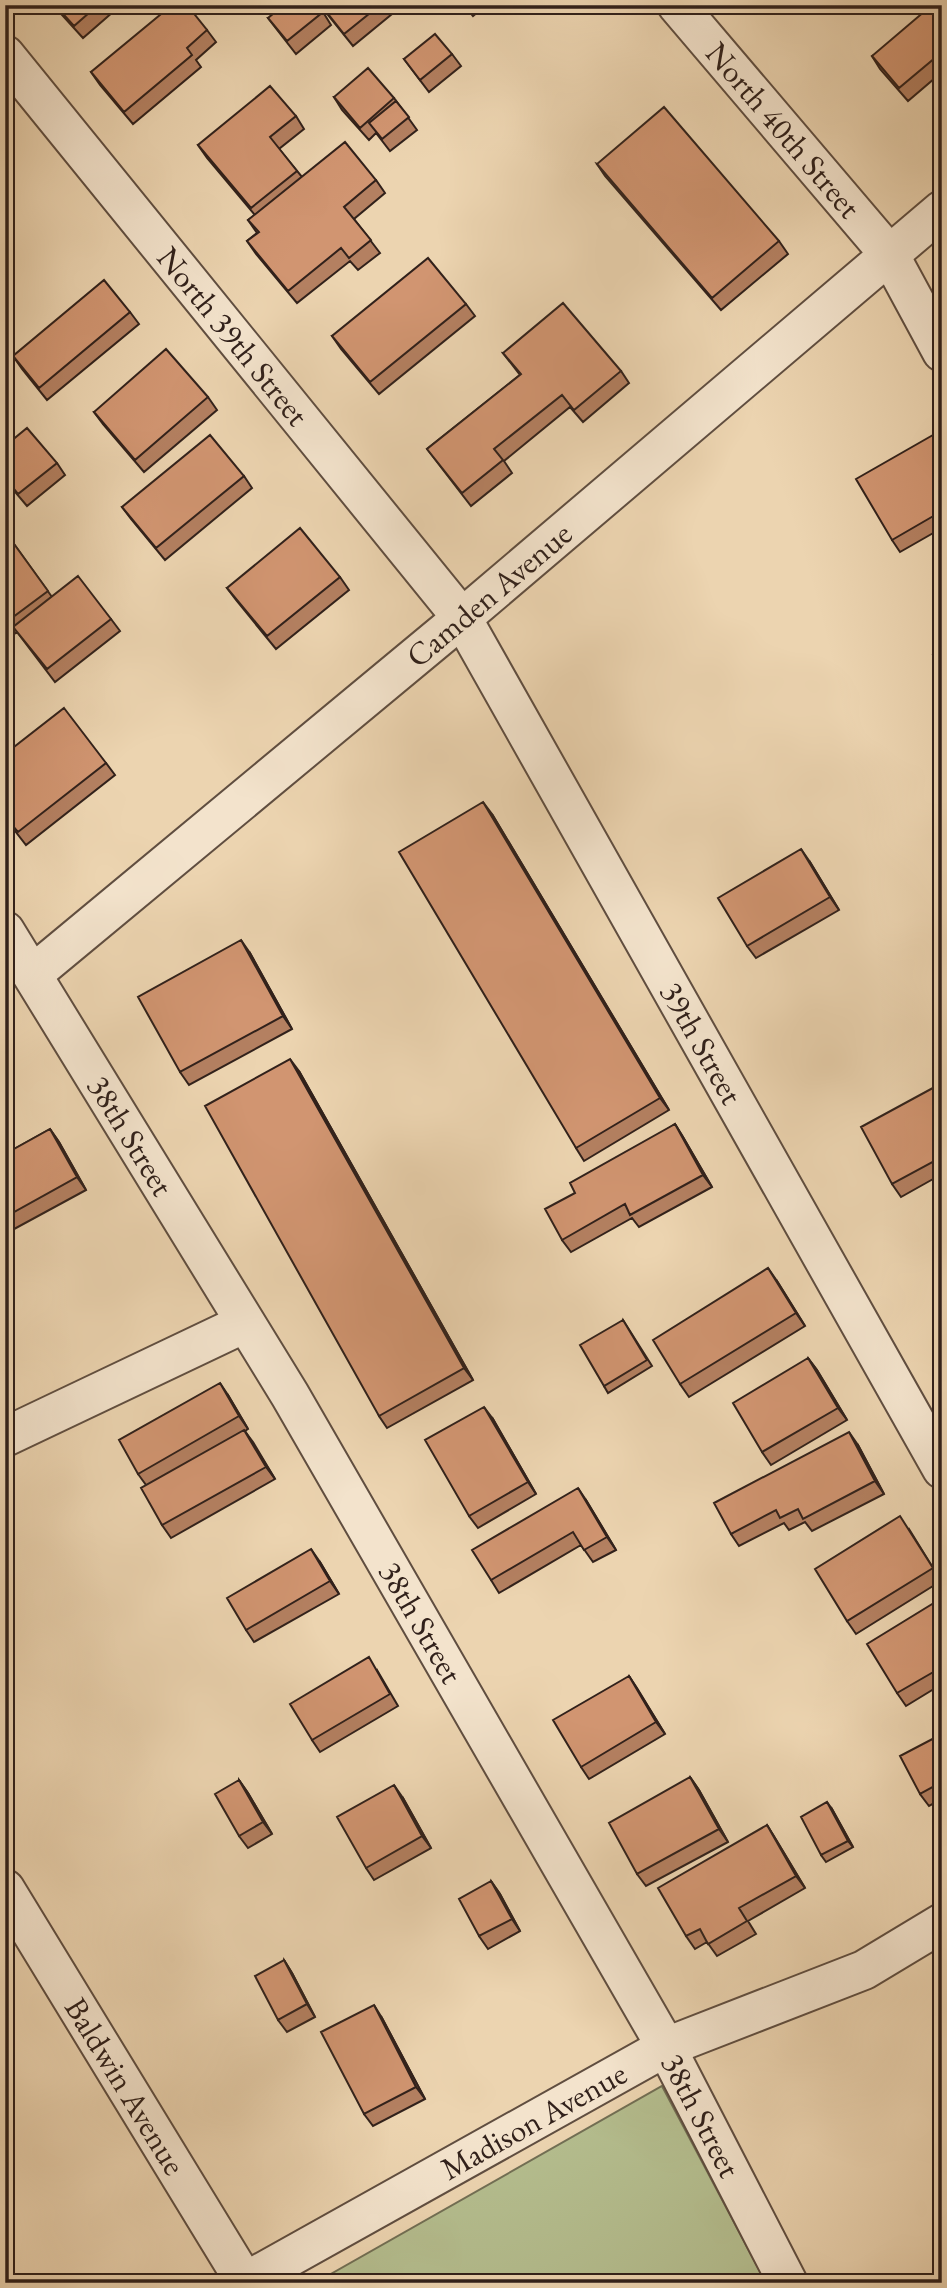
<svg xmlns="http://www.w3.org/2000/svg" width="947" height="2288" viewBox="0 0 947 2288" font-family="'EB Garamond',serif">
<style>
.green{fill:#b4bd8e;stroke:#726f54;stroke-width:2}
.lines{fill:none;stroke-linecap:round;stroke-linejoin:round}
.minor-casing{stroke:#604e40;stroke-width:42}
.minor{stroke:#f3e3cc;stroke-width:38}
.wall{fill:#b48061;stroke:#31211b;stroke-width:2}
.shaded-wall{fill:#92684f;stroke:#31211b;stroke-width:2}
.building{fill:#d19571;stroke:#31211b;stroke-width:2}
.labels{text-anchor:middle;dominant-baseline:central;stroke-width:5;stroke-linejoin:round;paint-order:stroke}
.street-label{font-size:32px;fill:#31211b;stroke:#f3e3cc}
</style>
<rect width="100%" height="100%" fill="#ecd4b0"/>
<filter id="stains"><feTurbulence type="fractalNoise" baseFrequency=".00286" numOctaves="4"/><feColorMatrix values="0 0 0 0 .2 0 0 0 0 .09 0 0 0 0 .02 0 0 0 .5 -.17"/></filter>
<radialGradient id="worn" r=".72"><stop offset=".6" stop-color="#630" stop-opacity="0"/><stop offset="1" stop-color="#630" stop-opacity=".3"/></radialGradient>
<path class="green" d="M 662,2086 L 766,2283 L 315,2283 Z"/>
<g class="lines">
<g class="minor-casing">
<g id="minor">
<path id="s1" d="M 677,5 L 889,254 L 942,352"/>
<path id="s2" d="M 5,55 L 462,618 L 942,1469"/>
<path id="s3" d="M 5,931 L 290,1395 L 666,2047 L 788,2283"/>
<path id="s4" d="M 33,974 L 462,618 L 942,210"/>
<path d="M 5,1437 L 245,1323"/>
<path id="s5" d="M 5,1889 L 245,2282 L 666,2047 L 864,1970 L 942,1923"/>
</g>
</g>
<use href="#minor" class="minor"/>
</g>
<path class="wall" d="M 53,5 L 121,5 L 83,38 Z
M 320,5 L 386,5 L 392,14 L 353,46 Z
M 464,5 L 486,5 L 473,16 Z
M 323,12 L 331,25 L 296,54 L 268,18 Z
M 942,15 L 942,72 L 908,101 L 880,69 L 872,56 Z
M 207,30 L 216,42 L 196,60 L 201,67 L 133,124 L 100,85 L 91,72 Z
M 452,54 L 461,66 L 429,92 L 404,59 Z
M 334,97 L 394,98 L 417,130 L 390,151 L 376,133 L 369,140 L 342,110 Z
M 296,116 L 304,129 L 279,149 L 302,177 L 376,180 L 385,193 L 354,219 L 380,253 L 358,270 L 350,261 L 297,303 L 256,254 L 247,241 L 257,233 L 248,220 L 255,215 L 207,158 L 198,145 Z
M 597,164 L 779,241 L 788,254 L 721,310 L 605,176 Z
M 5,203 L 10,210 L 5,215 Z
M 466,304 L 475,316 L 379,394 L 341,349 L 332,336 Z
M 130,312 L 139,324 L 47,400 L 22,369 L 13,356 Z
M 503,353 L 621,371 L 629,383 L 583,422 L 570,407 L 504,461 L 512,473 L 471,506 L 427,449 L 520,375 Z
M 208,397 L 217,410 L 144,472 L 103,424 L 94,412 Z
M 942,433 L 942,528 L 900,552 L 892,540 Z
M 5,446 L 57,463 L 65,475 L 27,506 L 5,480 Z
M 244,476 L 252,488 L 165,560 L 131,519 L 122,507 Z
M 9,537 L 52,597 L 111,619 L 120,631 L 55,682 L 17,632 L 5,641 L 5,540 Z
M 340,577 L 349,590 L 276,649 L 236,600 L 227,588 Z
M 5,754 L 106,763 L 115,775 L 26,845 L 5,818 Z
M 492,814 L 669,1110 L 584,1161 L 576,1148 Z
M 810,862 L 839,910 L 756,958 L 747,946 Z
M 250,953 L 292,1029 L 189,1085 L 180,1072 Z
M 299,1071 L 473,1380 L 387,1428 L 379,1416 Z
M 942,1083 L 942,1174 L 901,1197 L 892,1184 Z
M 675,1124 L 683,1137 L 712,1187 L 639,1227 L 632,1218 L 571,1252 L 562,1240 L 575,1193 Z
M 50,1129 L 59,1142 L 86,1190 L 5,1234 L 5,1154 Z
M 777,1281 L 805,1326 L 689,1397 L 680,1384 Z
M 623,1320 L 652,1366 L 608,1393 L 604,1386 Z
M 808,1358 L 817,1370 L 847,1420 L 771,1465 L 762,1452 Z
M 228,1395 L 248,1429 L 245,1431 L 275,1479 L 171,1538 L 162,1525 L 146,1485 L 138,1474 Z
M 493,1419 L 536,1494 L 478,1528 L 469,1516 Z
M 858,1445 L 884,1494 L 812,1531 L 805,1522 L 789,1530 L 784,1523 L 739,1546 L 731,1534 Z
M 586,1500 L 616,1550 L 593,1562 L 581,1545 L 499,1593 L 491,1580 Z
M 909,1529 L 941,1581 L 856,1634 L 847,1621 Z
M 320,1562 L 339,1594 L 254,1642 L 246,1630 Z
M 942,1598 L 942,1684 L 906,1706 L 897,1693 Z
M 377,1670 L 398,1706 L 320,1752 L 312,1740 Z
M 629,1676 L 665,1734 L 589,1779 L 581,1767 Z
M 942,1734 L 942,1799 L 929,1806 L 920,1794 Z
M 690,1777 L 699,1790 L 728,1842 L 646,1886 L 637,1874 Z
M 239,1780 L 248,1793 L 272,1834 L 248,1848 L 239,1836 Z
M 403,1798 L 431,1848 L 374,1880 L 366,1868 Z
M 832,1809 L 853,1847 L 826,1862 L 821,1855 Z
M 767,1825 L 775,1838 L 805,1888 L 748,1921 L 756,1934 L 717,1956 L 707,1942 L 695,1949 L 686,1936 Z
M 491,1881 L 500,1894 L 520,1931 L 488,1949 L 479,1936 Z
M 284,1960 L 292,1973 L 315,2017 L 287,2032 L 278,2020 Z
M 382,2018 L 425,2099 L 373,2126 L 364,2114 Z"/>
<path class="shaded-wall" d="M 483,802 L 492,814 L 669,1110 L 660,1098 Z
M 801,849 L 810,862 L 839,910 L 830,897 Z
M 241,940 L 250,953 L 292,1029 L 283,1016 Z
M 290,1059 L 299,1071 L 473,1380 L 464,1368 Z
M 675,1124 L 683,1137 L 712,1187 L 703,1175 Z
M 50,1129 L 59,1142 L 86,1190 L 77,1177 Z
M 768,1268 L 777,1281 L 805,1326 L 796,1313 Z
M 808,1358 L 817,1370 L 847,1420 L 838,1408 Z
M 220,1383 L 228,1395 L 248,1429 L 239,1416 Z
M 484,1407 L 493,1419 L 536,1494 L 528,1482 Z
M 244,1430 L 253,1442 L 275,1479 L 266,1467 Z
M 849,1432 L 858,1445 L 884,1494 L 875,1481 Z
M 578,1488 L 586,1500 L 616,1550 L 607,1537 Z
M 311,1549 L 320,1562 L 339,1594 L 330,1581 Z
M 629,1676 L 637,1688 L 665,1734 L 656,1722 Z
M 690,1777 L 699,1790 L 728,1842 L 719,1829 Z
M 239,1780 L 248,1793 L 272,1834 L 263,1822 Z
M 394,1785 L 403,1798 L 431,1848 L 422,1836 Z
M 827,1802 L 832,1809 L 853,1847 L 848,1841 Z
M 767,1825 L 775,1838 L 805,1888 L 796,1876 Z
M 491,1881 L 500,1894 L 520,1931 L 512,1919 Z
M 284,1960 L 292,1973 L 315,2017 L 307,2004 Z
M 374,2005 L 382,2018 L 425,2099 L 416,2087 Z"/>
<path class="building" d="M 55,5 L 98,5 L 74,26 Z
M 172,5 L 187,5 L 207,30 L 187,48 L 192,55 L 124,112 L 91,72 Z
M 284,5 L 317,5 L 323,12 L 287,41 L 268,18 Z
M 321,5 L 380,5 L 344,34 Z
M 932,5 L 934,5 L 942,15 L 942,52 L 899,88 L 872,56 Z
M 435,34 L 452,54 L 420,80 L 404,59 Z
M 368,68 L 394,98 L 360,128 L 334,97 Z
M 270,86 L 296,116 L 270,137 L 297,171 L 251,208 L 198,145 Z
M 396,101 L 409,117 L 382,139 L 369,123 Z
M 664,107 L 779,241 L 712,298 L 597,164 Z
M 345,142 L 376,180 L 344,207 L 371,240 L 349,258 L 341,248 L 288,291 L 247,241 L 259,232 L 248,220 Z
M 428,258 L 466,304 L 370,382 L 332,336 Z
M 104,280 L 130,312 L 39,388 L 13,356 Z
M 563,303 L 621,371 L 574,410 L 562,395 L 494,449 L 503,460 L 462,493 L 427,449 L 521,374 L 503,353 Z
M 166,349 L 208,397 L 135,460 L 94,412 Z
M 27,428 L 57,463 L 18,494 L 5,478 L 5,446 Z
M 940,431 L 942,434 L 942,511 L 892,540 L 856,479 Z
M 210,435 L 244,476 L 156,548 L 122,507 Z
M 300,528 L 340,577 L 267,636 L 227,588 Z
M 9,537 L 48,591 L 5,623 L 5,540 Z
M 78,576 L 111,619 L 47,669 L 13,627 Z
M 942,650 L 942,671 L 933,655 Z
M 64,708 L 106,763 L 18,832 L 5,817 L 5,754 Z
M 483,802 L 660,1098 L 576,1148 L 399,852 Z
M 801,849 L 830,897 L 747,946 L 718,898 Z
M 241,940 L 283,1016 L 180,1072 L 138,997 Z
M 290,1059 L 464,1368 L 379,1416 L 205,1106 Z
M 942,1083 L 942,1157 L 892,1184 L 861,1127 Z
M 675,1124 L 703,1175 L 630,1215 L 625,1204 L 562,1240 L 545,1209 L 575,1193 L 570,1183 Z
M 50,1129 L 77,1177 L 5,1217 L 5,1154 Z
M 768,1268 L 796,1313 L 680,1384 L 653,1340 Z
M 623,1320 L 647,1360 L 604,1386 L 580,1345 Z
M 808,1358 L 838,1408 L 762,1452 L 733,1403 Z
M 220,1383 L 239,1416 L 138,1474 L 119,1440 Z
M 484,1407 L 528,1482 L 469,1516 L 425,1440 Z
M 244,1430 L 266,1467 L 162,1525 L 141,1488 Z
M 849,1432 L 875,1481 L 803,1519 L 798,1509 L 780,1518 L 776,1510 L 731,1534 L 714,1503 Z
M 578,1488 L 607,1537 L 584,1550 L 573,1532 L 491,1580 L 472,1550 Z
M 900,1516 L 933,1568 L 847,1621 L 815,1569 Z
M 311,1549 L 330,1581 L 246,1630 L 227,1598 Z
M 942,1598 L 942,1667 L 897,1693 L 867,1644 Z
M 369,1657 L 390,1694 L 312,1740 L 290,1704 Z
M 629,1676 L 656,1722 L 581,1767 L 553,1720 Z
M 942,1734 L 942,1782 L 920,1794 L 900,1756 Z
M 690,1777 L 719,1829 L 637,1874 L 609,1823 Z
M 239,1780 L 263,1822 L 239,1836 L 215,1794 Z
M 394,1785 L 422,1836 L 366,1868 L 337,1817 Z
M 827,1802 L 848,1841 L 821,1855 L 801,1817 Z
M 767,1825 L 796,1876 L 739,1908 L 747,1921 L 708,1944 L 700,1929 L 686,1936 L 658,1888 Z
M 491,1881 L 512,1919 L 479,1936 L 459,1899 Z
M 284,1960 L 307,2004 L 278,2020 L 255,1976 Z
M 374,2005 L 416,2087 L 364,2114 L 321,2032 Z"/>
<g class="labels">
<g class="street-label">
<text stroke="none"><textPath href="#s1" startOffset="164">North 40th Street</textPath></text>
<text stroke="none"><textPath href="#s2" startOffset="362">North 39th Street</textPath></text>
<text stroke="none"><textPath href="#s4" startOffset="593">Camden Avenue</textPath></text>
<text stroke="none"><textPath href="#s2" startOffset="1213">39th Street</textPath></text>
<text stroke="none"><textPath href="#s3" startOffset="240">38th Street</textPath></text>
<text stroke="none"><textPath href="#s3" startOffset="807">38th Street</textPath></text>
<text stroke="none"><textPath href="#s5" startOffset="231">Baldwin Avenue</textPath></text>
<text stroke="none"><textPath href="#s3" startOffset="1374">38th Street</textPath></text>
<text stroke="none"><textPath href="#s5" startOffset="791">Madison Avenue</textPath></text>
</g>
</g>
<rect width="947" height="2288" fill="none" stroke="#ecd4b0" stroke-width="28"/>
<rect x="7" y="7" width="933" height="2274" fill="none" stroke="#31211b" stroke-width="3.5"/>
<rect x="14" y="14" width="919" height="2260" fill="none" stroke="#31211b" stroke-width="2"/>
<rect width="100%" height="100%" filter="url(#stains)"/>
<rect width="100%" height="100%" fill="url(#worn)"/>
</svg>
